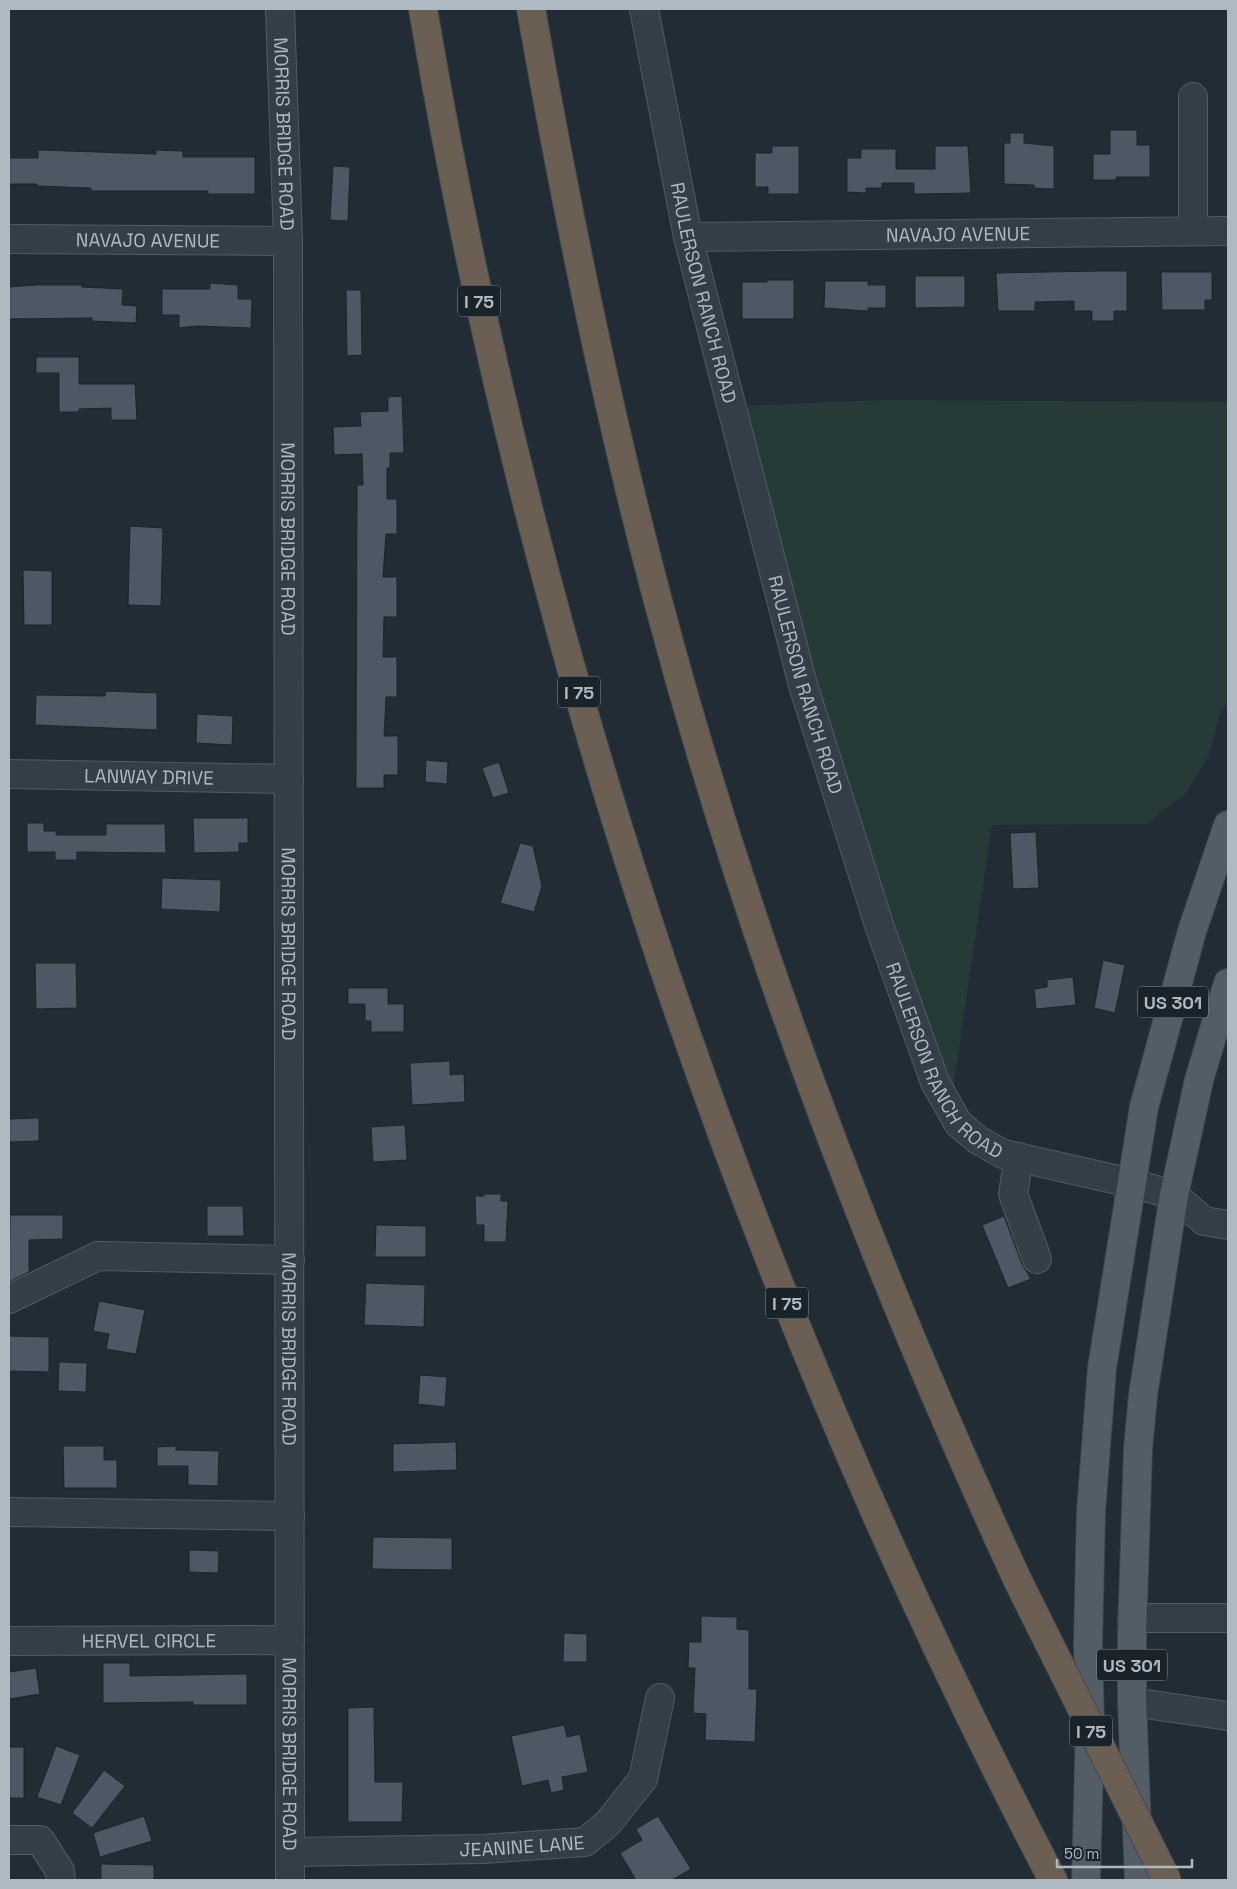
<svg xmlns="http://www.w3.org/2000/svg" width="1237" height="1889" viewBox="0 0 1237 1889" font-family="'Space Grotesk',sans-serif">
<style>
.green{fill:#263a38}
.building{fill:#4c5964;stroke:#1c252c}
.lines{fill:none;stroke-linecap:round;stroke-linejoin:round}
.minor-casing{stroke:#525c63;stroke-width:30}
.major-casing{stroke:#3e474f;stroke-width:30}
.highway-casing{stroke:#3f4950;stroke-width:30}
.minor{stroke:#343e46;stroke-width:28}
.major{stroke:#525d66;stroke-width:28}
.highway{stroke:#6b5e52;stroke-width:28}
.highway-bridge-casing{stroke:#3f4950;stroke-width:30;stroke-linecap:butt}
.highway-bridge{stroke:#6b5e52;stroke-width:28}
.labels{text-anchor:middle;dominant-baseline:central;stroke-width:4;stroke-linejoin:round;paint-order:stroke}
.shield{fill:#1a232a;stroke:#828c94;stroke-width:1}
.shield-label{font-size:18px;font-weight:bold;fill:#afb9c2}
.street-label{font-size:19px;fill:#afb9c2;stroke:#1a232a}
</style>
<rect width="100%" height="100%" fill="#212c35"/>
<path class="green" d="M 884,400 L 1228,402 L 1228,701 L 1219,717 L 1209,756 L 1185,794 L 1146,824 L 992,825 L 952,1096 L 943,1078 L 812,682 L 741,406 Z"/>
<path class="building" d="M 1110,130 L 1137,130 L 1137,145 L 1150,145 L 1150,177 L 1116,177 L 1116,180 L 1093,180 L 1093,154 L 1110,154 Z
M 1010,133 L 1024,133 L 1024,143 L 1054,146 L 1054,189 L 1034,188 L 1034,185 L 1004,184 L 1004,143 L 1010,143 Z
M 772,146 L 799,146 L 799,194 L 768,194 L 768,187 L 755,187 L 755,153 L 772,153 Z
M 935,146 L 968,146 L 971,193 L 914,194 L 914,183 L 882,183 L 882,188 L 866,188 L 866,193 L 847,192 L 847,158 L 861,158 L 861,149 L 896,149 L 896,169 L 935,169 Z
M 38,150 L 156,154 L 156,150 L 183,151 L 183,157 L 255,157 L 255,194 L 208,194 L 208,191 L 91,191 L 91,188 L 37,186 L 37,184 L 9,184 L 9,158 L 38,158 Z
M 333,166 L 350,167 L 348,221 L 330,220 Z
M 1100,271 L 1127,271 L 1127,311 L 1114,311 L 1114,321 L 1092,321 L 1092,311 L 1074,311 L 1074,301 L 1035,302 L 1035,311 L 998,311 L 996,273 Z
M 1161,272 L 1212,272 L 1212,300 L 1205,300 L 1205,310 L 1162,310 Z
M 915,276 L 965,276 L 965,307 L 915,308 Z
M 767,280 L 794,280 L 794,319 L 742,319 L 742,282 L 767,282 Z
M 825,281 L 868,281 L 868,285 L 886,285 L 886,308 L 868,308 L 868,311 L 824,308 Z
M 210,283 L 238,285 L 238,299 L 252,299 L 251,328 L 196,326 L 179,328 L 179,315 L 162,315 L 162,289 L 210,289 Z
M 36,285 L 82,285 L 82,287 L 123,289 L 122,305 L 137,306 L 136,323 L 92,321 L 92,318 L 9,319 L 9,287 Z
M 346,290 L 361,290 L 362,355 L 347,356 Z
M 36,357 L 79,357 L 79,384 L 135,384 L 137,420 L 111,420 L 111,408 L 79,409 L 79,412 L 59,412 L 59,373 L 36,373 Z
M 402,396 L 404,453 L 390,453 L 390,468 L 387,468 L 387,499 L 397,499 L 397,534 L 386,534 L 383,577 L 397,577 L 397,617 L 384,617 L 383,657 L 397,657 L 397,697 L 386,697 L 384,736 L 398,736 L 398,775 L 384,775 L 384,788 L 356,788 L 357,485 L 363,485 L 362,454 L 334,455 L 333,427 L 361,426 L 360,412 L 388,411 L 388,397 Z
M 130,526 L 163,528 L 161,606 L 128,605 Z
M 23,570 L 52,571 L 52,625 L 24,625 Z
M 106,691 L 157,693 L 157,730 L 35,725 L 36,695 L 105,696 Z
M 197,714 L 233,716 L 232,745 L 196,743 Z
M 426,760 L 448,762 L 447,784 L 425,782 Z
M 499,762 L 509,793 L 493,798 L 482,768 Z
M 193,818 L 248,818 L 248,843 L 239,843 L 239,852 L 194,853 Z
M 27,823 L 44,823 L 44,831 L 56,831 L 56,835 L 106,835 L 106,824 L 165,824 L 166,853 L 77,852 L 77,860 L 55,860 L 55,852 L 27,852 Z
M 1036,832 L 1039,888 L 1013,889 L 1010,833 Z
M 520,843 L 533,846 L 542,886 L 534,912 L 500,903 Z
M 162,878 L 221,880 L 220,912 L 161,909 Z
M 1103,960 L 1125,965 L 1115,1013 L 1094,1008 Z
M 35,963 L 76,963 L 77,1008 L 36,1009 Z
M 1073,977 L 1076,1005 L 1036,1009 L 1034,989 L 1047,987 L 1047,980 Z
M 348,988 L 388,988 L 388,1004 L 404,1004 L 404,1032 L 371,1032 L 371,1021 L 365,1021 L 365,1004 L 348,1004 Z
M 450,1061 L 450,1075 L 464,1074 L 465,1102 L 412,1105 L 410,1063 Z
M 39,1118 L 39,1141 L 9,1142 L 9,1119 Z
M 405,1125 L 407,1160 L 373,1162 L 371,1127 Z
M 484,1194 L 501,1194 L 501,1201 L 508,1201 L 506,1242 L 484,1242 L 484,1225 L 476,1225 L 475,1196 L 484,1196 Z
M 207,1206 L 243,1206 L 244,1236 L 207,1236 Z
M 10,1215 L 63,1215 L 63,1239 L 29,1240 L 29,1272 L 9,1282 Z
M 1004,1216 L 1022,1264 L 1031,1279 L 1008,1288 L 982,1225 Z
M 376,1225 L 426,1226 L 426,1257 L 375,1257 Z
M 366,1283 L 425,1285 L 424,1327 L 364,1325 Z
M 99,1301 L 145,1310 L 136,1354 L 106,1349 L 109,1334 L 93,1331 Z
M 9,1336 L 49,1337 L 49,1372 L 9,1371 Z
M 59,1362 L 87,1363 L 86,1392 L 58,1391 Z
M 420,1375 L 447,1377 L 445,1407 L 418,1404 Z
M 456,1442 L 457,1470 L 393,1472 L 393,1444 Z
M 63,1446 L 104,1446 L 104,1460 L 117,1460 L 117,1488 L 64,1488 Z
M 176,1446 L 176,1450 L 219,1451 L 218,1486 L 188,1485 L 188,1466 L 157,1466 L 157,1447 Z
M 373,1537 L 452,1538 L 452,1570 L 372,1569 Z
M 189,1550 L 219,1551 L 218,1573 L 189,1572 Z
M 701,1616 L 737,1617 L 737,1629 L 749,1630 L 749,1689 L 757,1689 L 755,1742 L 705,1740 L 706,1714 L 693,1713 L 695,1668 L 688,1668 L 689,1642 L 701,1642 Z
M 564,1633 L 587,1634 L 587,1662 L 563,1662 Z
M 103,1663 L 130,1663 L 130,1676 L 247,1674 L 247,1705 L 193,1705 L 193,1702 L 103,1703 Z
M 36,1668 L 40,1694 L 9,1699 L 9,1672 Z
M 374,1707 L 375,1782 L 403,1782 L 402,1822 L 348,1822 L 348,1708 Z
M 564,1725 L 567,1737 L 580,1734 L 588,1772 L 562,1777 L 564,1790 L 551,1793 L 548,1780 L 522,1786 L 511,1736 Z
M 56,1746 L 80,1755 L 61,1805 L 37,1797 Z
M 9,1747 L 24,1747 L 24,1798 L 9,1798 Z
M 104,1770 L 125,1786 L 92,1828 L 72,1813 Z
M 144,1816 L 152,1841 L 100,1857 L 93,1833 Z
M 658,1816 L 691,1869 L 672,1880 L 636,1880 L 620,1853 L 642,1840 L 636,1829 Z
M 101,1864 L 154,1865 L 154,1880 L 101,1880 Z"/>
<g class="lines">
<g class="minor-casing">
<g id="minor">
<path id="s1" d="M 280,9 L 288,241 L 290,1880"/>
<path id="s2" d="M 644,9 L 688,237 L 803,685 L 880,928 L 935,1082 L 958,1123 L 978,1140 L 1003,1154 L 1131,1183 L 1174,1195 L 1204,1221 L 1228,1225"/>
<path d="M 1193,97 L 1193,231"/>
<path id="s3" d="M 688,237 L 1228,231"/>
<path id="s4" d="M 9,239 L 288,241"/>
<path id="s5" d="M 9,774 L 289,779"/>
<path d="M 1019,1157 L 1013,1194 L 1037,1259"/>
<path d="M 9,1299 L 98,1256 L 290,1260"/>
<path d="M 9,1512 L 290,1516"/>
<path d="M 1132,1618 L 1228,1618"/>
<path id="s6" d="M 9,1641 L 290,1640"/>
<path d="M 1132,1702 L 1228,1716"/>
<path d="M 9,1840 L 40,1840 L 60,1871 L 61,1880"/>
<path id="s7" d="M 290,1852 L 483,1849 L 585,1842 L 608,1823 L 643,1779 L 660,1698"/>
</g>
</g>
<g class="major-casing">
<path id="major" d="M 1086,1880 L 1090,1725 L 1088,1644 L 1091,1511 L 1102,1368 L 1144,1107 L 1192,931 L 1228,825
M 1139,1880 L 1132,1702 L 1132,1634 L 1138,1449 L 1143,1395 L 1174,1195 L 1199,1080 L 1228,983"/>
</g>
<g class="highway-casing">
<path id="highway" d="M 423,9 C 533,660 746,1295 1053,1880
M 531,9 C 566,207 606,406 658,601 C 747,937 872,1265 1018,1581"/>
</g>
<use href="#minor" class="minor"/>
<use href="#major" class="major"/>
<use href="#highway" class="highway"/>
<g class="highway-bridge-casing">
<path id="highway-bridge" d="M 1018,1581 L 1167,1880"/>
</g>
<use href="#highway-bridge" class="highway-bridge"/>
</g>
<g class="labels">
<g class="shield">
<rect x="458" y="285.5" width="42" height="31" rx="4"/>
<rect x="558" y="676.5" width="42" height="31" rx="4"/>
<rect x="1138" y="986.5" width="70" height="31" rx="4"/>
<rect x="766" y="1287.5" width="42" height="31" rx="4"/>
<rect x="1097" y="1649.5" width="70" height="31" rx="4"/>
<rect x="1070" y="1715.5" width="42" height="31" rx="4"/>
</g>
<g class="shield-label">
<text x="479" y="301">I 75</text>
<text x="579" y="692">I 75</text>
<text x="1173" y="1002">US 301</text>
<text x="787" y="1303">I 75</text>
<text x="1132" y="1665">US 301</text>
<text x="1091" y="1731">I 75</text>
</g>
<g class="street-label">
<text stroke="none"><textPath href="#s1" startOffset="125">MORRIS BRIDGE ROAD</textPath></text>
<text stroke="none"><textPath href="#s3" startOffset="270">NAVAJO AVENUE</textPath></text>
<text stroke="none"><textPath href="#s4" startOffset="139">NAVAJO AVENUE</textPath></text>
<text stroke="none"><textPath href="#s2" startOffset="290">RAULERSON RANCH ROAD</textPath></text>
<text stroke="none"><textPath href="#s1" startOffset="530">MORRIS BRIDGE ROAD</textPath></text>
<text stroke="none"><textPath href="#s2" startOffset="695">RAULERSON RANCH ROAD</textPath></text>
<text stroke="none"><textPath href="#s5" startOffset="140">LANWAY DRIVE</textPath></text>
<text stroke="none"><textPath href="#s1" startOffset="935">MORRIS BRIDGE ROAD</textPath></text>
<text stroke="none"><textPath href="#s2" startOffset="1100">RAULERSON RANCH ROAD</textPath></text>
<text stroke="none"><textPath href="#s1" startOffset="1340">MORRIS BRIDGE ROAD</textPath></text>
<text stroke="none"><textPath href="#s6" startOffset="140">HERVEL CIRCLE</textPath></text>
<text stroke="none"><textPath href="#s1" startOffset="1745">MORRIS BRIDGE ROAD</textPath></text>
<text stroke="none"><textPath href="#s7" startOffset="232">JEANINE LANE</textPath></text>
</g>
</g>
<rect width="1237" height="1889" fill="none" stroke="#afb9c2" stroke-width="20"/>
<path d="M1057 1859v8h135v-8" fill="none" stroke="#afb9c2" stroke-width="2.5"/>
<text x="1064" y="1859" font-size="15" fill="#afb9c2" stroke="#1a232a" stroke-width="4" paint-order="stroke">50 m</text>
</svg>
